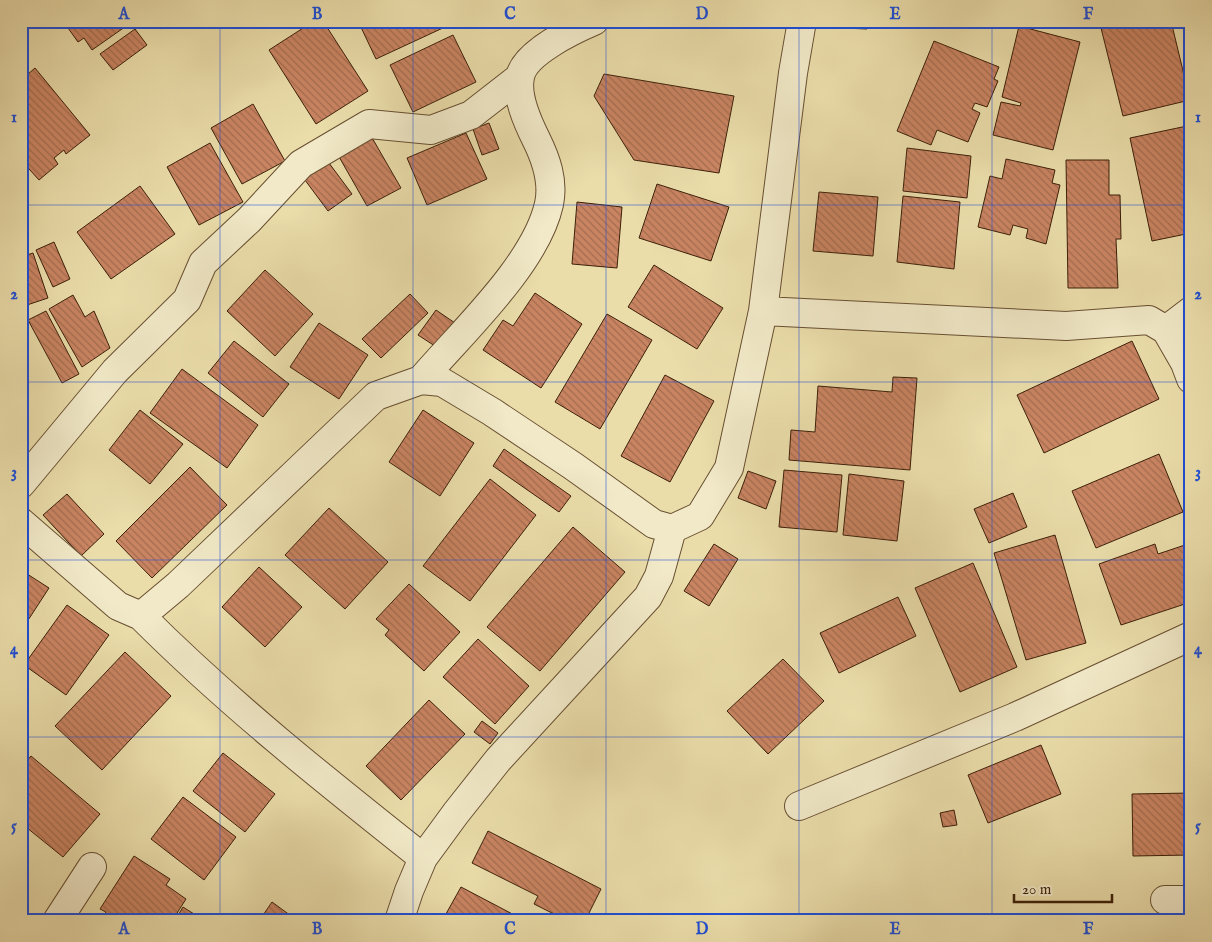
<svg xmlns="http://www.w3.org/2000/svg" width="1212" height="942" viewBox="0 0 1212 942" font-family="'IM FELL English',serif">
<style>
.building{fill:url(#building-back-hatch);stroke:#3d2009}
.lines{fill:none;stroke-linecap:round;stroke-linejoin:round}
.minor-casing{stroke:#684f31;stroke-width:30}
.minor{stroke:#f1e9c8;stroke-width:28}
.grid{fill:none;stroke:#1d4ed8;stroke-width:1;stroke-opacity:0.55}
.neatline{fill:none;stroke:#1d4ed8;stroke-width:2}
.grid-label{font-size:16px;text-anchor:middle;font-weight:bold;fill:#1d4ed8}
</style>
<defs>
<pattern id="building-back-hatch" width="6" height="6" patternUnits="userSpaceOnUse" patternTransform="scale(1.25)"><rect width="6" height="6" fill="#c98462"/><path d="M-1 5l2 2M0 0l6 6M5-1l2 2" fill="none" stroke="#a46c4f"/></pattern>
</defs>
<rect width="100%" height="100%" fill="#eaddaa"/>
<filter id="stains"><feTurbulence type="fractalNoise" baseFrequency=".004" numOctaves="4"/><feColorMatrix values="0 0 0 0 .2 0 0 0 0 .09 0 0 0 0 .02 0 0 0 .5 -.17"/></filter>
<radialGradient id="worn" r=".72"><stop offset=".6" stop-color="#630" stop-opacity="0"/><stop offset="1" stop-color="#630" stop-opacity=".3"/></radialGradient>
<path class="building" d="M 63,21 L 132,21 L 132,22 L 92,50 L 84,38 L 78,42 Z
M 155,21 L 172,21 L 161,29 Z
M 314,21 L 323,21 L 368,91 L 316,124 L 269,50 Z
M 358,21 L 442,21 L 445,27 L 376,59 Z
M 819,21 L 867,21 L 867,29 L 819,27 Z
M 1112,21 L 1171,21 L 1190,100 L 1123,116 L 1100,24 Z
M 1019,26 L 1080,42 L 1053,150 L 993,135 L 1001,102 L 1020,106 L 1021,103 L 1002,97 Z
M 135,29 L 147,45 L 113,70 L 100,54 Z
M 453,35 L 476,82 L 413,112 L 390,65 Z
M 934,41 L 999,67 L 994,79 L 998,81 L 987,107 L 975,103 L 972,109 L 980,113 L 968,142 L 937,130 L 931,145 L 897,131 Z
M 35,68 L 90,135 L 66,154 L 64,150 L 54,158 L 58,164 L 39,180 L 21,160 L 21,107 L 25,104 L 21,100 L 21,80 Z
M 604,74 L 734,96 L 719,173 L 634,160 L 594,96 Z
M 253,104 L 285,161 L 242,184 L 211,128 Z
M 489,123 L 499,149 L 482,155 L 473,129 Z
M 1187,126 L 1191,144 L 1191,233 L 1152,241 L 1130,138 Z
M 466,133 L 487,179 L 427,205 L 407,158 Z
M 371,136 L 401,188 L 367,206 L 338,155 Z
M 210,143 L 243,202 L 199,225 L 167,167 Z
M 907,148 L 971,156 L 967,198 L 903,191 Z
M 326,159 L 352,194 L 328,211 L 302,176 Z
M 1006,159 L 1055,170 L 1052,183 L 1060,185 L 1046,244 L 1026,238 L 1028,229 L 1013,225 L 1010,235 L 978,227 L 990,176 L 1002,179 Z
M 1066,160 L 1109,160 L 1109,195 L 1120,195 L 1121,239 L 1116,239 L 1118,288 L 1068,288 Z
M 657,184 L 729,207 L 711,261 L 639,238 Z
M 140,186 L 175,234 L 111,279 L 77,232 Z
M 819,192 L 878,197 L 873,256 L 813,251 Z
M 903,196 L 960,202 L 954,269 L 897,262 Z
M 577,202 L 622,207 L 617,268 L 572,264 Z
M 54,242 L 70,279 L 53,287 L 36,250 Z
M 33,253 L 48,298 L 21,307 L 21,257 Z
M 654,265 L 723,308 L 697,349 L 628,307 Z
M 265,270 L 313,314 L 275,356 L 227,311 Z
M 535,293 L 582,324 L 541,388 L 483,350 L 503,320 L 513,326 Z
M 410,294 L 428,313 L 381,358 L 362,339 Z
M 73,295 L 85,317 L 94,311 L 110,348 L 82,367 L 49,309 Z
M 436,310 L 455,323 L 438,348 L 418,335 Z
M 46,311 L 79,374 L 62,383 L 28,320 Z
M 607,314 L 652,340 L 600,429 L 555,402 Z
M 319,323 L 368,355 L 339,399 L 290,367 Z
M 234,341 L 289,384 L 263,417 L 208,373 Z
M 1132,341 L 1159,399 L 1044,453 L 1017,395 Z
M 182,369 L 258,425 L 227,468 L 150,413 Z
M 665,375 L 714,401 L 670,482 L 621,456 Z
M 893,377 L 917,378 L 910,470 L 789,460 L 791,430 L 815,432 L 818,386 L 892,392 Z
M 140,410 L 183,444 L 150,484 L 109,450 Z
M 423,410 L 474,443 L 440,496 L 389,462 Z
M 504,449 L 571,496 L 559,512 L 493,466 Z
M 1159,454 L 1183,512 L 1096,548 L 1072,491 Z
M 190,467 L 227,505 L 152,578 L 116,541 Z
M 784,470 L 842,475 L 837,532 L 779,527 Z
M 748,471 L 776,481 L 766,509 L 738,498 Z
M 849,474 L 904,481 L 897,541 L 843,535 Z
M 490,479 L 536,515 L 470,601 L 423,566 Z
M 1013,493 L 1027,527 L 989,543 L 974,509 Z
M 67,494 L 104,534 L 81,556 L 43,515 Z
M 329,508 L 388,562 L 345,609 L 285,555 Z
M 573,527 L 625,572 L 540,671 L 487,627 Z
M 1055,535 L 1086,643 L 1026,660 L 994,553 Z
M 1191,543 L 1191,602 L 1121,625 L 1099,564 L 1155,544 L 1158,554 Z
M 714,544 L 738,559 L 709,606 L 684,591 Z
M 973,563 L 1017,667 L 960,692 L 915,588 Z
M 259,567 L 302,607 L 265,647 L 222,607 Z
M 21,570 L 49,588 L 21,631 Z
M 409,584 L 460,632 L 424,671 L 385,635 L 389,630 L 376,619 Z
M 898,597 L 916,636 L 839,673 L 820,633 Z
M 67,605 L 109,635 L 66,695 L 24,665 Z
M 478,639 L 529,686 L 495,724 L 443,677 Z
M 125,652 L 171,696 L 102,770 L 55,726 Z
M 783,659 L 824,701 L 768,754 L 727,711 Z
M 429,700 L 465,734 L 401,800 L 366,766 Z
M 482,721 L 498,733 L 490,744 L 474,732 Z
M 1041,745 L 1061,794 L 988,823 L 968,775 Z
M 223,753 L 275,794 L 245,832 L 193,791 Z
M 31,756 L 100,814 L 63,857 L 21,823 L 21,767 Z
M 1191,793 L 1191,855 L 1133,856 L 1132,794 Z
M 183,797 L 236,837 L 204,880 L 151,839 Z
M 954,810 L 957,825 L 943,827 L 940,813 Z
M 488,831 L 601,889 L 585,921 L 568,921 L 534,904 L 538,896 L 472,863 Z
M 134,856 L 170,879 L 166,885 L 186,899 L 172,921 L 100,921 L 106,912 L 100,909 Z
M 461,887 L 520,918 L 519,921 L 442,921 Z
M 272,902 L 298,921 L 259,921 Z
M 183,907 L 205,921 L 178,921 L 180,919 L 177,917 Z"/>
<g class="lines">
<g class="minor-casing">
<path id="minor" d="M 763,311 L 1066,326 L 1149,320 L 1166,330 L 1185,363 L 1191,379
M 1166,330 L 1191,311
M 421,380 C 461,333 536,264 549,204 C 554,181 546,159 536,139 C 527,121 516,96 520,77 C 524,53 573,30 594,21
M 21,484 L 115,371 L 187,300 L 203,263 L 249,220 L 301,164 L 369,124 L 431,130 L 471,115 L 520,77
M 21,522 L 118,606 L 141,616 L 178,585 L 376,396 L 421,380 L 442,382 L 492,412 L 573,466 L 654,524 L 672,529 L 700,516 L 729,468 L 763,311 L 793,73 L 802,21
M 141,616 C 229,704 326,781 423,858
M 799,806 L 1015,717 L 1191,636
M 1165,900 L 1191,900
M 57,921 L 92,867
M 399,921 L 409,891 L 423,858 L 456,813 L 498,760 L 648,597 L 659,576 L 672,529"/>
</g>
<use href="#minor" class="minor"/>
</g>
<path class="grid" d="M 220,21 L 220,921M 413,21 L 413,921M 606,21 L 606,921M 799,21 L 799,921M 992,21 L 992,921M 21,205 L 1191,205M 21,382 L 1191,382M 21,560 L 1191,560M 21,737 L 1191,737"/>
<rect width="1212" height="942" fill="none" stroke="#eaddaa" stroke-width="55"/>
<path d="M1014 894v8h98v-8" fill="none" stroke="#3d2009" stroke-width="2.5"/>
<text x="1022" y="894" font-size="15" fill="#3d2009" stroke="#f1e9c8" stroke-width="4" paint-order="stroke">20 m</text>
<rect x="28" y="28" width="1156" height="886" class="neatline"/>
<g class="grid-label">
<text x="124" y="19">A</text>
<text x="317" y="19">B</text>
<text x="510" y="19">C</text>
<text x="702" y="19">D</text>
<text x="895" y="19">E</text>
<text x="1088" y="19">F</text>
<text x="14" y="122">1</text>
<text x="1198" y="122">1</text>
<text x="14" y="299">2</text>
<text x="1198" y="299">2</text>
<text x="14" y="477">3</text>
<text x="1198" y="477">3</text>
<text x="14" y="654">4</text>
<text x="1198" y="654">4</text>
<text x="14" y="831">5</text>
<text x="1198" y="831">5</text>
<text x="124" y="934">A</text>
<text x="317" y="934">B</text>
<text x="510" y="934">C</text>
<text x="702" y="934">D</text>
<text x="895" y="934">E</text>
<text x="1088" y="934">F</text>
</g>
<rect width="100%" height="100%" filter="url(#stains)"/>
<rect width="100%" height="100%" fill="url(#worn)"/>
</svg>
